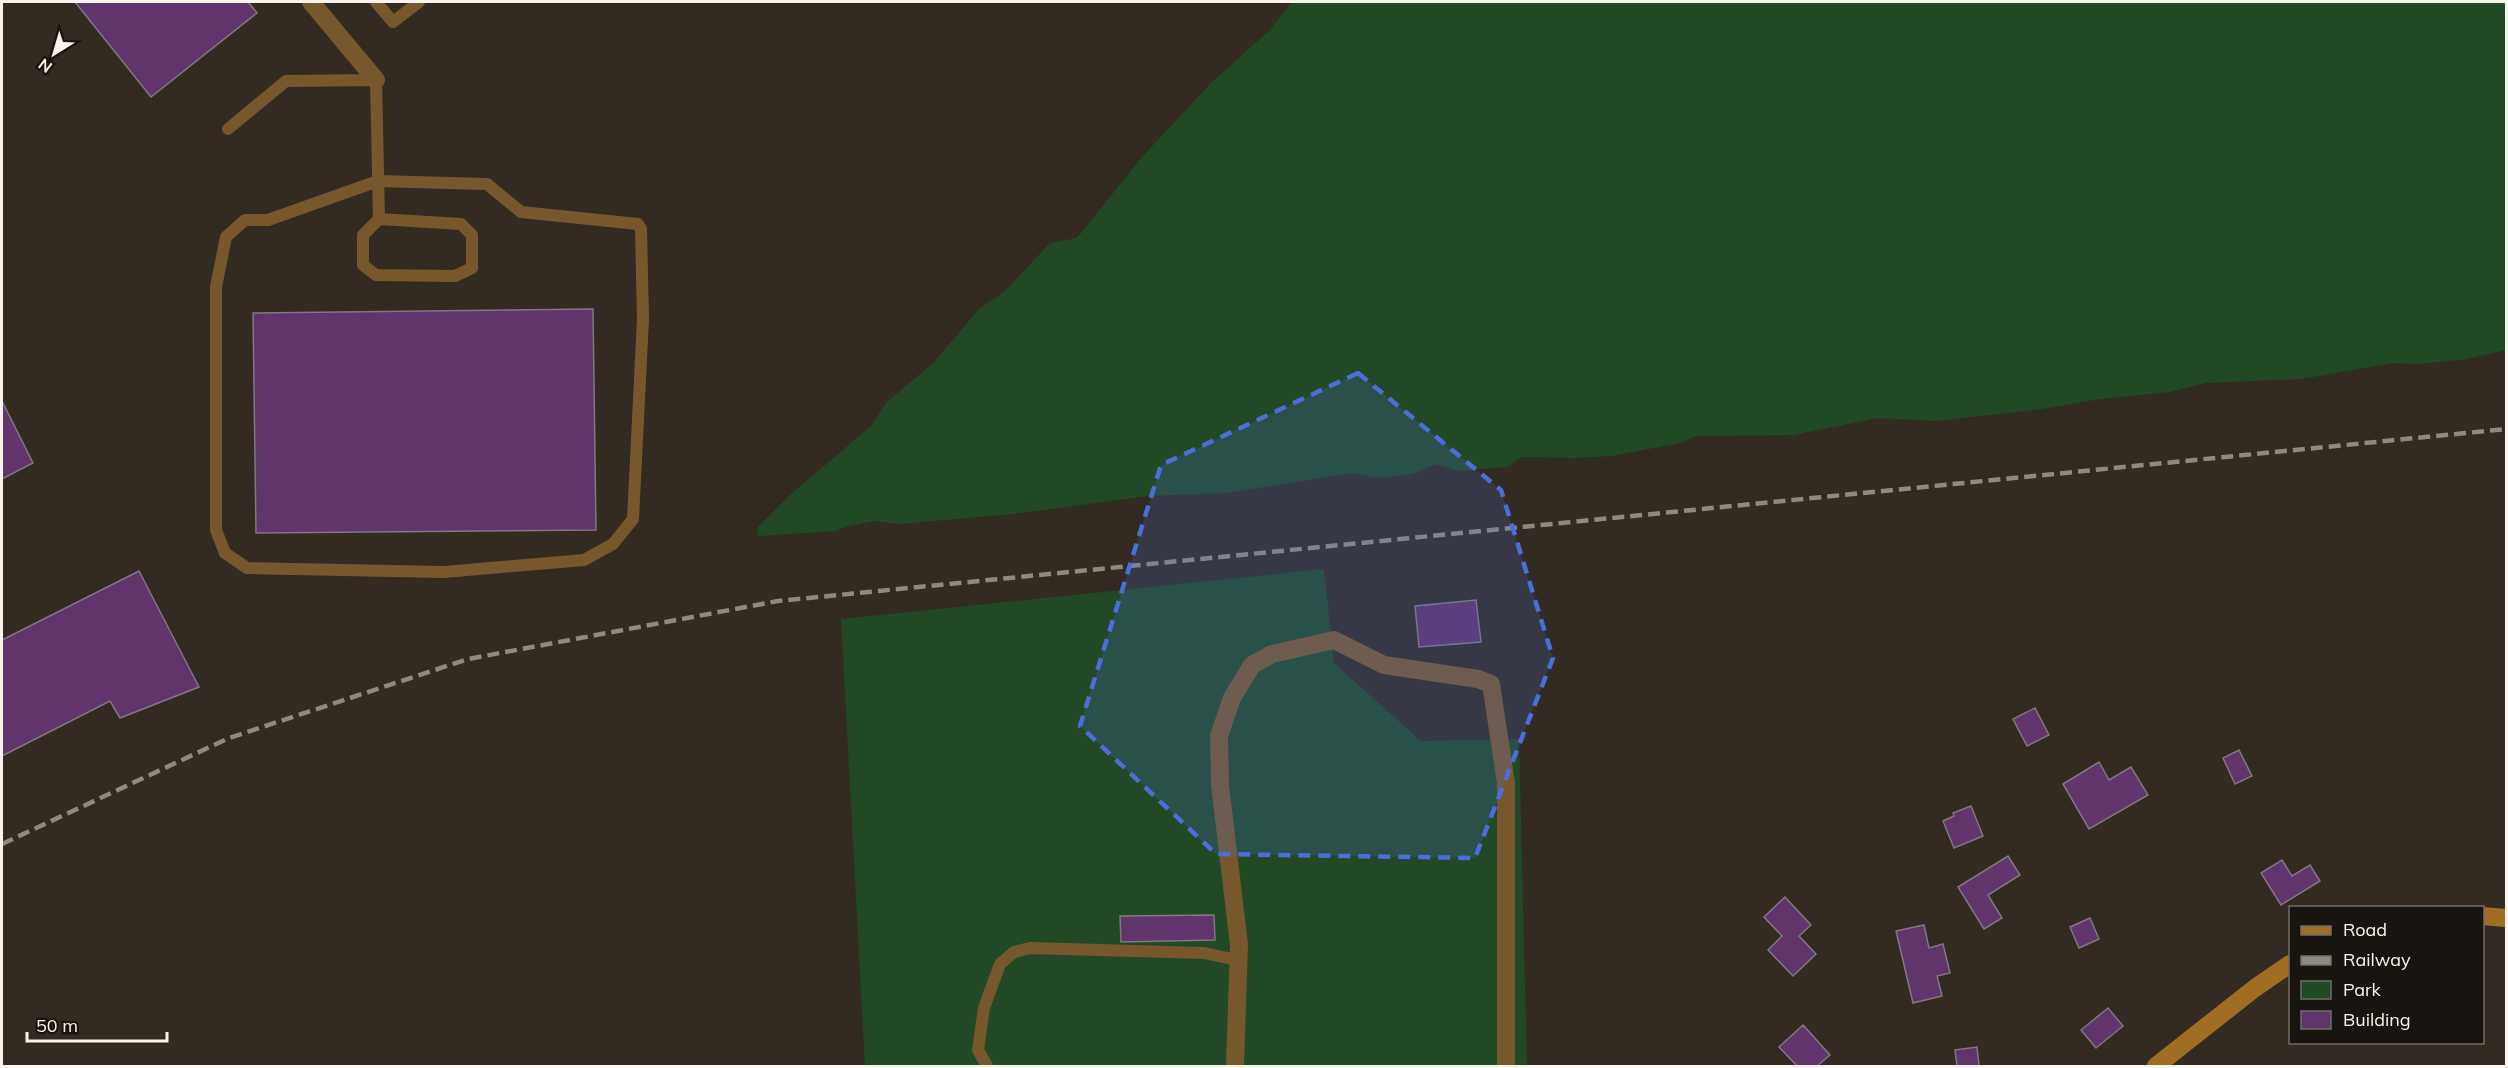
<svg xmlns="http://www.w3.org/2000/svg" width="2508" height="1068" viewBox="0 0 2508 1068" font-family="Mulish,sans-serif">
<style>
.green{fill:#224926}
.building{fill:#60356b;stroke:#807782;stroke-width:1.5}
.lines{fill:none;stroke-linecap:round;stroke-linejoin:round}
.lane{stroke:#77582d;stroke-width:12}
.street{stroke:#77582d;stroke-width:18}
.secondary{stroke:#a06e22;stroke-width:18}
.rail{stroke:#8f8980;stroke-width:4.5;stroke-dasharray:12 6;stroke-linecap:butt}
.marked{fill:#496fdc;fill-opacity:0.2;stroke:#496fdc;stroke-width:4.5;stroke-dasharray:12 8;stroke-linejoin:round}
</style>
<rect width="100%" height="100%" fill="#332b21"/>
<path class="green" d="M 1292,2 L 2506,2 L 2506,350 L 2467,359 L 2419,364 L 2394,363 L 2301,379 L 2206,383 L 2170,392 L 2100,399 L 2042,409 L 1936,421 L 1878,418 L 1793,435 L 1696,436 L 1681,443 L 1611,456 L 1575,458 L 1522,457 L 1507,467 L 1459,471 L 1435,464 L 1413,474 L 1378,478 L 1353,473 L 1226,493 L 1148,496 L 1013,514 L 899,524 L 874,521 L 848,526 L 836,531 L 759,536 L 757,532 L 758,527 L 789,496 L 871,426 L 887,402 L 934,362 L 980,308 L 1004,292 L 1050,243 L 1077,238 L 1143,156 L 1210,84 L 1270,30 Z
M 1324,569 L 1334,663 L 1421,741 L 1519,739 L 1527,1066 L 865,1066 L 841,619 Z"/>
<path class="building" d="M 75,2 L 248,2 L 257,13 L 151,97 Z
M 593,309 L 596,530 L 256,533 L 253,313 Z
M 2,401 L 33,463 L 2,479 Z
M 139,571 L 199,687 L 120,718 L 110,701 L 2,756 L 2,640 Z
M 1476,600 L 1481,642 L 1419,647 L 1415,606 Z
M 2035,708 L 2049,735 L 2027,746 L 2013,719 Z
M 2239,750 L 2252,776 L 2235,784 L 2223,758 Z
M 2099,762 L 2109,780 L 2131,767 L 2148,795 L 2089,829 L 2063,784 Z
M 1971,806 L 1983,836 L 1954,848 L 1943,821 L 1954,816 L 1953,813 Z
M 2008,856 L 2020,875 L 1988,895 L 2002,918 L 1984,929 L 1958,887 Z
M 2282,860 L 2292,876 L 2310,865 L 2320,881 L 2281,905 L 2261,873 Z
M 1785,897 L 1811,925 L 1799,936 L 1816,954 L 1793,976 L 1768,950 L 1782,936 L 1764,917 Z
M 1214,915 L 1215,940 L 1121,942 L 1120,916 Z
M 2090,918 L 2099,939 L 2079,948 L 2070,927 Z
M 1924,925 L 1929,948 L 1943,944 L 1950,973 L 1937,976 L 1942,996 L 1913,1003 L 1896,931 Z
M 2108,1008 L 2123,1026 L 2096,1048 L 2081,1030 Z
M 1803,1025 L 1830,1055 L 1817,1066 L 1797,1066 L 1779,1047 Z
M 1977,1047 L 1979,1066 L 1957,1066 L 1955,1050 Z"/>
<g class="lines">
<path class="lane" d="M 376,2 L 393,22 L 419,2
M 228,129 L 286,81 L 376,80 L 379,219 L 363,235 L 363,265 L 376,275 L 455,276 L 472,268 L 472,235 L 461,224 L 379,219
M 378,181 L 487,184 L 521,212 L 638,224 L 641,229 L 643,319 L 633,519 L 613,544 L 584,560 L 444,572 L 247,568 L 225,553 L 216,530 L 216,287 L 226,237 L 245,220 L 268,220 Z
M 987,1066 L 978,1050 L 984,1008 L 1000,964 L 1014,952 L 1030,948 L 1204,953 L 1237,960"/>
<path class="street" d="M 311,2 L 376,80
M 1235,1066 L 1239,945 L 1220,785 L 1219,736 L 1232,698 L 1252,665 L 1272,654 L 1334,640 L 1384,665 L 1478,679 L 1491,684 L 1506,783 L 1506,1066"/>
<path class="secondary" d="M 2482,916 L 2506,918
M 2156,1066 L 2255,988 L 2290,964"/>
<path class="rail" d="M 2,844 L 229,738 L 468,659 L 778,601 L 2506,429"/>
</g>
<path class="marked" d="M 1358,373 L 1501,490 L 1553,658 L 1475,858 L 1216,854 L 1080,726 L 1161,465 Z"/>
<rect width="2508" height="1068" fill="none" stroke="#f8f3ec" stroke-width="6"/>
<rect x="2289" y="906" width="195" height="138" fill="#181510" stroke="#726e68" stroke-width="1.5"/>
<rect x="2301" y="926" width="30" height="9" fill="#a06e22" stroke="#726e68" stroke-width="1.5"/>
<text x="2343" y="936" font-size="18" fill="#f8f3ec">Road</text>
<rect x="2301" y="956" width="30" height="9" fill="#8f8980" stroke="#726e68" stroke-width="1.5"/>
<text x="2343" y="966" font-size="18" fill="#f8f3ec">Railway</text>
<rect x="2301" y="981" width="30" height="18" fill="#224926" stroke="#726e68" stroke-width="1.5"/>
<text x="2343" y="996" font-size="18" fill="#f8f3ec">Park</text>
<rect x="2301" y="1011" width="30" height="18" fill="#60356b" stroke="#726e68" stroke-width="1.5"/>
<text x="2343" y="1026" font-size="18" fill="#f8f3ec">Building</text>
<g transform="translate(54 54) rotate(217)" stroke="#181510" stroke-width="4.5" paint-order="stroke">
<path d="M0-4.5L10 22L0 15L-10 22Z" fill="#f8f3ec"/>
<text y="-9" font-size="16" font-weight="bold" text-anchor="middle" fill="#f8f3ec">N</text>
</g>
<path d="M27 1032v9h140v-9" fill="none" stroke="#f8f3ec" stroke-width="3"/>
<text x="36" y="1032" font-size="18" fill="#f8f3ec" stroke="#181510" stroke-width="4.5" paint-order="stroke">50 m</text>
</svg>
